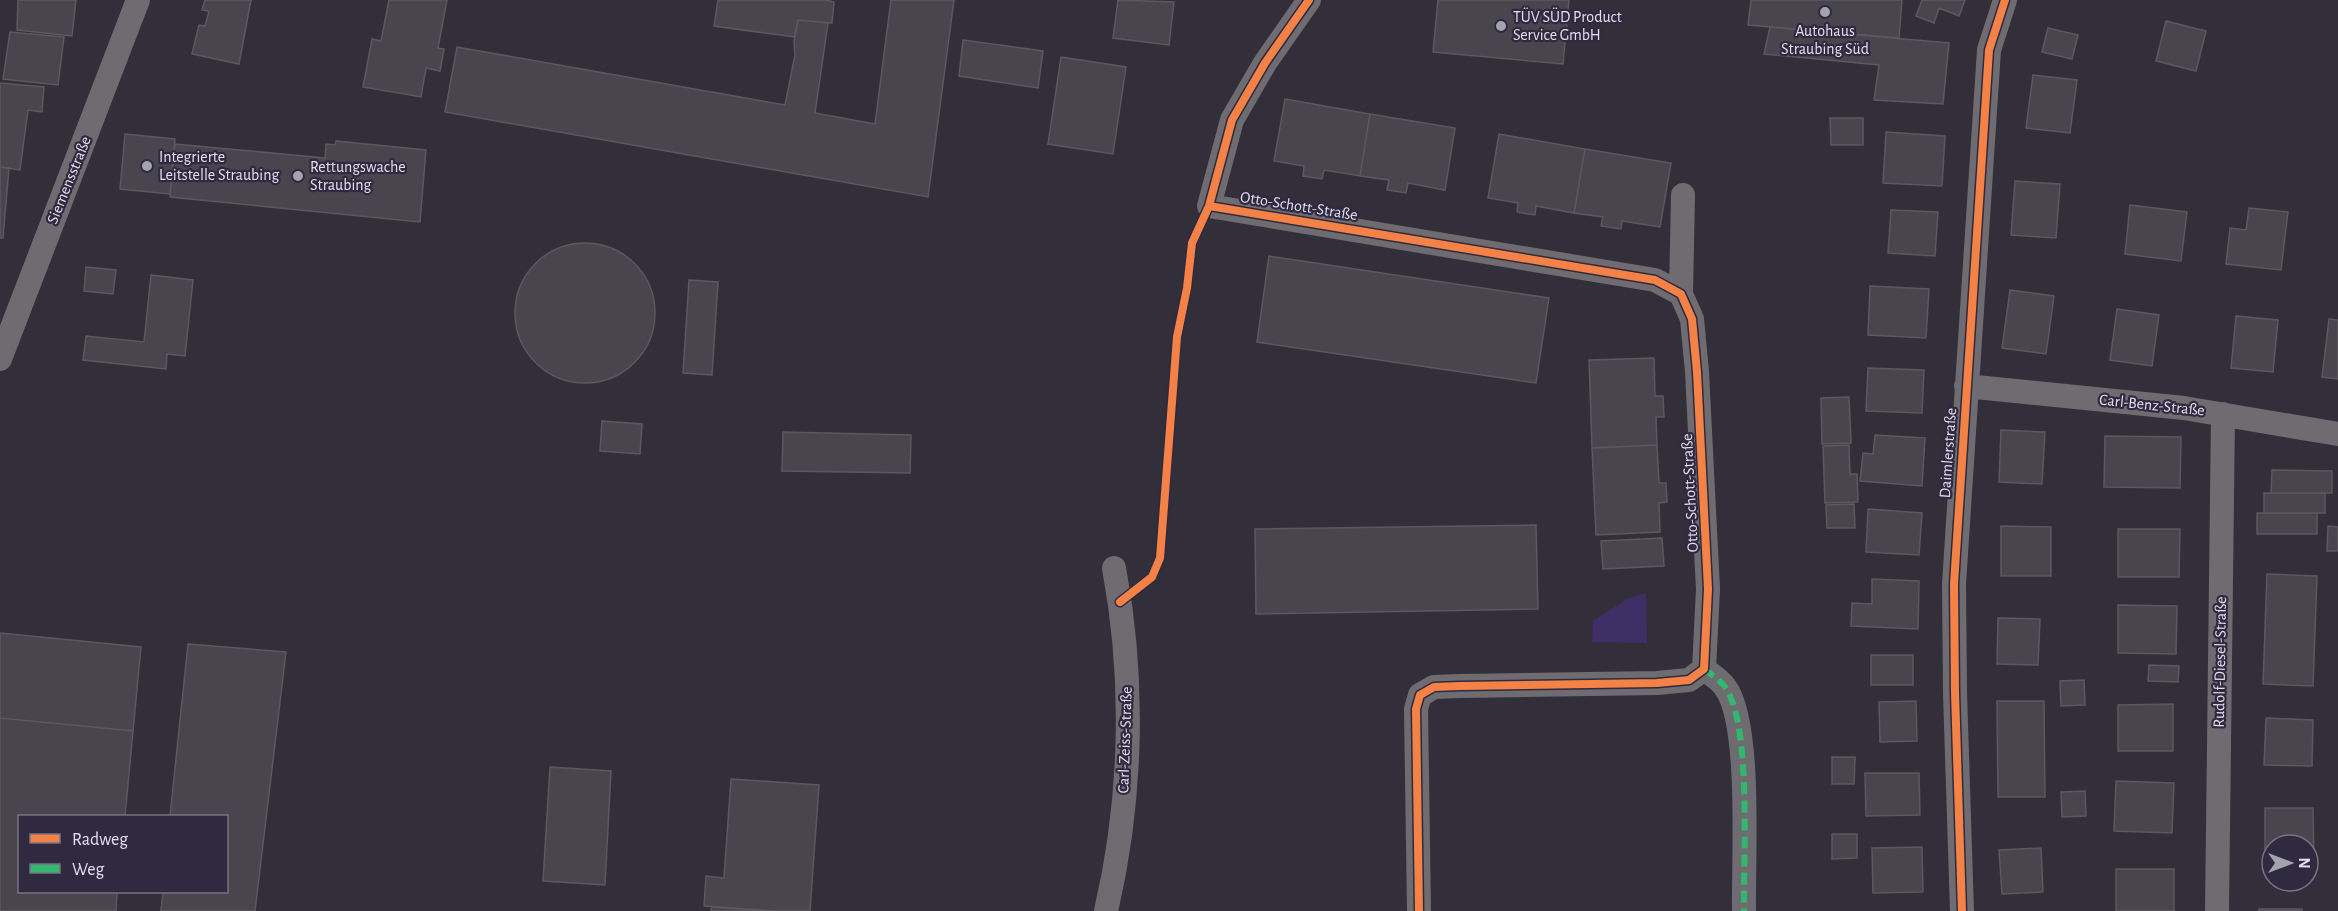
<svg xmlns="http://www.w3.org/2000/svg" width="2338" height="911" viewBox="0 0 2338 911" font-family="'Alegreya Sans',sans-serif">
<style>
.green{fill:#402e67}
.building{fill:#48454f;stroke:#5b5862;stroke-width:1.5}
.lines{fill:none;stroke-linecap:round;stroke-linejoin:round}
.street{stroke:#6e6c71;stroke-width:24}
.quiet{stroke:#33b770;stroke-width:6;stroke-dasharray:12 6;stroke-linecap:butt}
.cycleway-casing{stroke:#2f2a3f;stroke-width:11}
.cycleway{stroke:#f48246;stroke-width:8}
.poi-dot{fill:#a5a2af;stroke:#2f2a3f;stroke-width:2}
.labels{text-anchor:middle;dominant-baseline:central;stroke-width:4.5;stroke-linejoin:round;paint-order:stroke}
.poi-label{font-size:16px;fill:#e3e0ee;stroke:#2f2a3f;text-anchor:start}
.street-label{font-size:16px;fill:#e3e0ee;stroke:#2f2a3f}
</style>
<rect width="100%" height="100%" fill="#322f3a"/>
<path class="green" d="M 1646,593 L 1647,643 L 1592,642 L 1593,621 L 1627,599 Z"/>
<path class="building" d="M 18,0 L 76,0 L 72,36 L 17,30 Z
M 205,0 L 251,0 L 239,64 L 192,54 L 199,25 L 205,26 L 209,11 L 202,10 Z
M 389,0 L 447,0 L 438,48 L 444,49 L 440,71 L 426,68 L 421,97 L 363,87 L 372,39 L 381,41 Z
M 718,0 L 826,0 L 834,2 L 832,23 L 798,20 L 794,37 L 714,26 Z
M 891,0 L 954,0 L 928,197 L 445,112 L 457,47 L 785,105 L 795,55 L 794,41 L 798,20 L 828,23 L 815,113 L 875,124 Z
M 1118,0 L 1174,2 L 1169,45 L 1113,38 Z
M 1438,0 L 1569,0 L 1563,64 L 1433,52 Z
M 1751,0 L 1902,0 L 1899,38 L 1748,25 Z
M 1922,0 L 1965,0 L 1959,16 L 1939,8 L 1934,23 L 1916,16 Z
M 2166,21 L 2206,31 L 2196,71 L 2156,61 Z
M 1770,27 L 1949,43 L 1943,104 L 1874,100 L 1879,65 L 1764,54 Z
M 2048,28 L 2078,35 L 2072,59 L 2042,52 Z
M 10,32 L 64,37 L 58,85 L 3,79 Z
M 963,40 L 1043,51 L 1038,88 L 959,76 Z
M 1061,57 L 1126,67 L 1113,154 L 1048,144 Z
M 2033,75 L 2077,80 L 2070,133 L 2026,128 Z
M 0,83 L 44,87 L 42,112 L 28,110 L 20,170 L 0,167 Z
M 1285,99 L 1370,114 L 1360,176 L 1324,170 L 1322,179 L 1303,176 L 1304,166 L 1274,161 Z
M 1370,114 L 1455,128 L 1445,190 L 1408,183 L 1406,193 L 1387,190 L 1389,180 L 1360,176 Z
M 1830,118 L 1863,118 L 1863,145 L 1831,145 Z
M 1886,132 L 1945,136 L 1942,186 L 1883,183 Z
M 125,134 L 175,139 L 170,194 L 120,189 Z
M 1499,134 L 1585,149 L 1574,213 L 1536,206 L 1535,215 L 1517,212 L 1518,203 L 1488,198 Z
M 336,141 L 426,150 L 420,222 L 170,197 L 175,144 L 325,158 L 326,144 L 335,145 Z
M 1585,149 L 1671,163 L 1660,227 L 1622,221 L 1621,229 L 1601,226 L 1603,217 L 1574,213 Z
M 0,167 L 9,168 L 3,238 L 0,238 Z
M 2015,181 L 2060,184 L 2056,238 L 2011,235 Z
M 2130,205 L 2187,212 L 2181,261 L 2125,254 Z
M 2249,208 L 2288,212 L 2281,270 L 2226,264 L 2230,228 L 2246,230 Z
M 1891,210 L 1938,212 L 1935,256 L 1888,253 Z
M515 313a70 70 0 1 1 140 0a70 70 0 1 1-140 0Z
M 1269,256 L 1549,298 L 1536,383 L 1257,342 Z
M 86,267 L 116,270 L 113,294 L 84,291 Z
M 151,275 L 193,280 L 185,356 L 167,354 L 166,369 L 83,360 L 86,336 L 144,342 Z
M 689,280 L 718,282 L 712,375 L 683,373 Z
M 1870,286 L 1929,289 L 1926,338 L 1868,335 Z
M 2010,290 L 2054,296 L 2046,354 L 2002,348 Z
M 2117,309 L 2159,315 L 2152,366 L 2110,360 Z
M 2236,316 L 2278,320 L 2273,372 L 2231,368 Z
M 2329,319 L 2338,320 L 2338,379 L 2322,377 Z
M 1654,358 L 1655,396 L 1663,396 L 1664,417 L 1656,417 L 1657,445 L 1592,448 L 1589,360 Z
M 1868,368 L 1924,370 L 1922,413 L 1866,411 Z
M 1849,397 L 1851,443 L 1822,444 L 1821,398 Z
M 602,421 L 642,424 L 640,454 L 600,451 Z
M 2001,430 L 2045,432 L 2042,484 L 1999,482 Z
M 783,432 L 911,435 L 910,473 L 782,471 Z
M 1875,435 L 1925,438 L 1922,486 L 1860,481 L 1863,453 L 1873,454 Z
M 2105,436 L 2181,437 L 2180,488 L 2104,487 Z
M 1657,445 L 1659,483 L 1666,483 L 1667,502 L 1659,503 L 1660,532 L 1596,535 L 1592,448 Z
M 1849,445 L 1850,474 L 1857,474 L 1858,502 L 1825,503 L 1823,446 Z
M 2272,470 L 2332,471 L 2332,493 L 2271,493 Z
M 2264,493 L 2325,493 L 2325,513 L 2264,513 Z
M 1854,504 L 1855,528 L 1827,528 L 1826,505 Z
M 1868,509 L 1922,513 L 1919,555 L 1866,552 Z
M 2257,513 L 2317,513 L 2317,534 L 2257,534 Z
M 1536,525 L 1538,609 L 1256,614 L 1255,529 Z
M 2001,526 L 2051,527 L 2051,576 L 2001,576 Z
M 2328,526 L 2338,527 L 2338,551 L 2327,551 Z
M 2118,529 L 2180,529 L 2179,577 L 2118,577 Z
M 1662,538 L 1664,566 L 1603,569 L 1601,541 Z
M 2267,574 L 2317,576 L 2313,686 L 2263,684 Z
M 1872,579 L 1919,581 L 1918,629 L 1851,626 L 1852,603 L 1872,604 Z
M 2118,605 L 2177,606 L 2176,654 L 2118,653 Z
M 1998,618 L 2040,619 L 2038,665 L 1997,664 Z
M 0,633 L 141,647 L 133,731 L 0,718 Z
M 188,644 L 286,652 L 255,911 L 161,911 L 163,892 L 226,892 L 226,816 L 170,816 Z
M 1871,655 L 1913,655 L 1913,685 L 1871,685 Z
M 2149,665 L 2179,666 L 2178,682 L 2148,681 Z
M 2084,680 L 2085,705 L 2061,706 L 2060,681 Z
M 1916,701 L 1917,741 L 1880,742 L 1879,702 Z
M 1997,701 L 2044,701 L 2045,797 L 1998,797 Z
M 2173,704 L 2173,751 L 2118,751 L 2118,705 Z
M 0,718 L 133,731 L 125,816 L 20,816 L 20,892 L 117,892 L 116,911 L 0,911 Z
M 2266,718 L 2313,720 L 2312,766 L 2264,765 Z
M 1832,757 L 1855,757 L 1854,784 L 1832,784 Z
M 550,767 L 611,771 L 605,885 L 543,881 Z
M 1865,773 L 1919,773 L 1920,815 L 1866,816 Z
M 731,779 L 819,785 L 810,911 L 773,911 L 704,906 L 706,876 L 724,878 Z
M 2116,781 L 2174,783 L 2172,833 L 2114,831 Z
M 2085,791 L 2086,816 L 2062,817 L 2061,792 Z
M 2265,808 L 2313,808 L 2314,861 L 2308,861 L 2308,845 L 2272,845 L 2272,861 L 2265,861 Z
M 1832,834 L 1857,834 L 1857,858 L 1832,859 Z
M 1922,847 L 1923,892 L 1873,893 L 1872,848 Z
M 2041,848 L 2043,892 L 2002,894 L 1999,850 Z
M 2116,869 L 2174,869 L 2174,911 L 2116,911 Z
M 711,907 L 773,911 L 711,911 Z
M 2259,909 L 2302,909 L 2302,911 L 2259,911 Z"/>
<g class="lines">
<path class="street" d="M 1309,0 L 1265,63 L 1232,120 L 1209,206 L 1655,280 L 1681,294 L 1692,319 L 1697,372 L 1708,589 L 1704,669 L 1689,680 L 1657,683 L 1460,686 L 1434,687 L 1420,695 L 1416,709 L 1419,911
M 1681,294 L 1683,195
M 0,359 C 45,239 93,120 138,0
M 1966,386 L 2184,408 L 2338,434
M 1704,669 C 1711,674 1720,680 1725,687 C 1752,723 1743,862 1744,911
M 1106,911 C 1132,800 1135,680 1114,568
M 1962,911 L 1955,693 L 1954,584 L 1989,50 L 2005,0
M 2217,911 L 2223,414"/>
<path class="quiet" d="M 1704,669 C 1711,674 1720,680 1725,687 C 1752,723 1743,862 1744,911"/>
<g class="cycleway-casing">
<path id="cycleway" d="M 1209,206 L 1655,280 L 1681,294 L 1692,319 L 1697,372 L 1708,589 L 1704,669 L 1689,680 L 1657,683 L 1460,686 L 1434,687 L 1420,695 L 1416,709 L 1419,911
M 1120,602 L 1152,577 L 1160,558 L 1177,337 L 1187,288 L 1192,243 L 1209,206 L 1232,120 L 1265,63 L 1309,0
M 1962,911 L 1955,693 L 1954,584 L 1989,50 L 2005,0"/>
</g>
<use href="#cycleway" class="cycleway"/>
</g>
<g class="poi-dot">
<circle cx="1825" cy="12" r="6"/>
<circle cx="1501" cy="26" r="6"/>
<circle cx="147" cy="166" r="6"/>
<circle cx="298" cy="176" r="6"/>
</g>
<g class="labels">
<g class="poi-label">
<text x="1513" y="17">TÜV SÜD Product<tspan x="1513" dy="18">Service GmbH</tspan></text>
<text x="1825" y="31" text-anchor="middle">Autohaus<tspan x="1825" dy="18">Straubing Süd</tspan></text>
<text x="159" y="157">Integrierte<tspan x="159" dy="18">Leitstelle Straubing</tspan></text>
<text x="310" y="167">Rettungswache<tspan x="310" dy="18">Straubing</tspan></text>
</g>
<g class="street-label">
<text transform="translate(69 180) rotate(-68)">Siemensstraße</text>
<text transform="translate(1299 206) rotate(9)">Otto-Schott-Straße</text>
<text transform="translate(2152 405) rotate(6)">Carl-Benz-Straße</text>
<text transform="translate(1948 453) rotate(-86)">Daimlerstraße</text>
<text transform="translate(1690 493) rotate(-93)">Otto-Schott-Straße</text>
<text transform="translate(2220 662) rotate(-89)">Rudolf-Diesel-Straße</text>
<text transform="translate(1125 740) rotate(-88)">Carl-Zeiss-Straße</text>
</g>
</g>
<rect x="18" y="815" width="210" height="78" fill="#2f2a3f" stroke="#777385" stroke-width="1.5"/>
<rect x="30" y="834" width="30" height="9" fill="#f48246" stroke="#777385" stroke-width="1.5"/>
<text x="72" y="845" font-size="18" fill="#e3e0ee">Radweg</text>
<rect x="30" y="864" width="30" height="9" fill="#33b770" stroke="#777385" stroke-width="1.5"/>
<text x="72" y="875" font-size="18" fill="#e3e0ee">Weg</text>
<g transform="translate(2290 863) rotate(90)"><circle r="28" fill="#2f2a3f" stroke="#777385" stroke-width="1.5"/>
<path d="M0-4.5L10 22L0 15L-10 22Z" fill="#a5a2af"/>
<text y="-9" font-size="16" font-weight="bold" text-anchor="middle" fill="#e3e0ee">N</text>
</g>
</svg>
